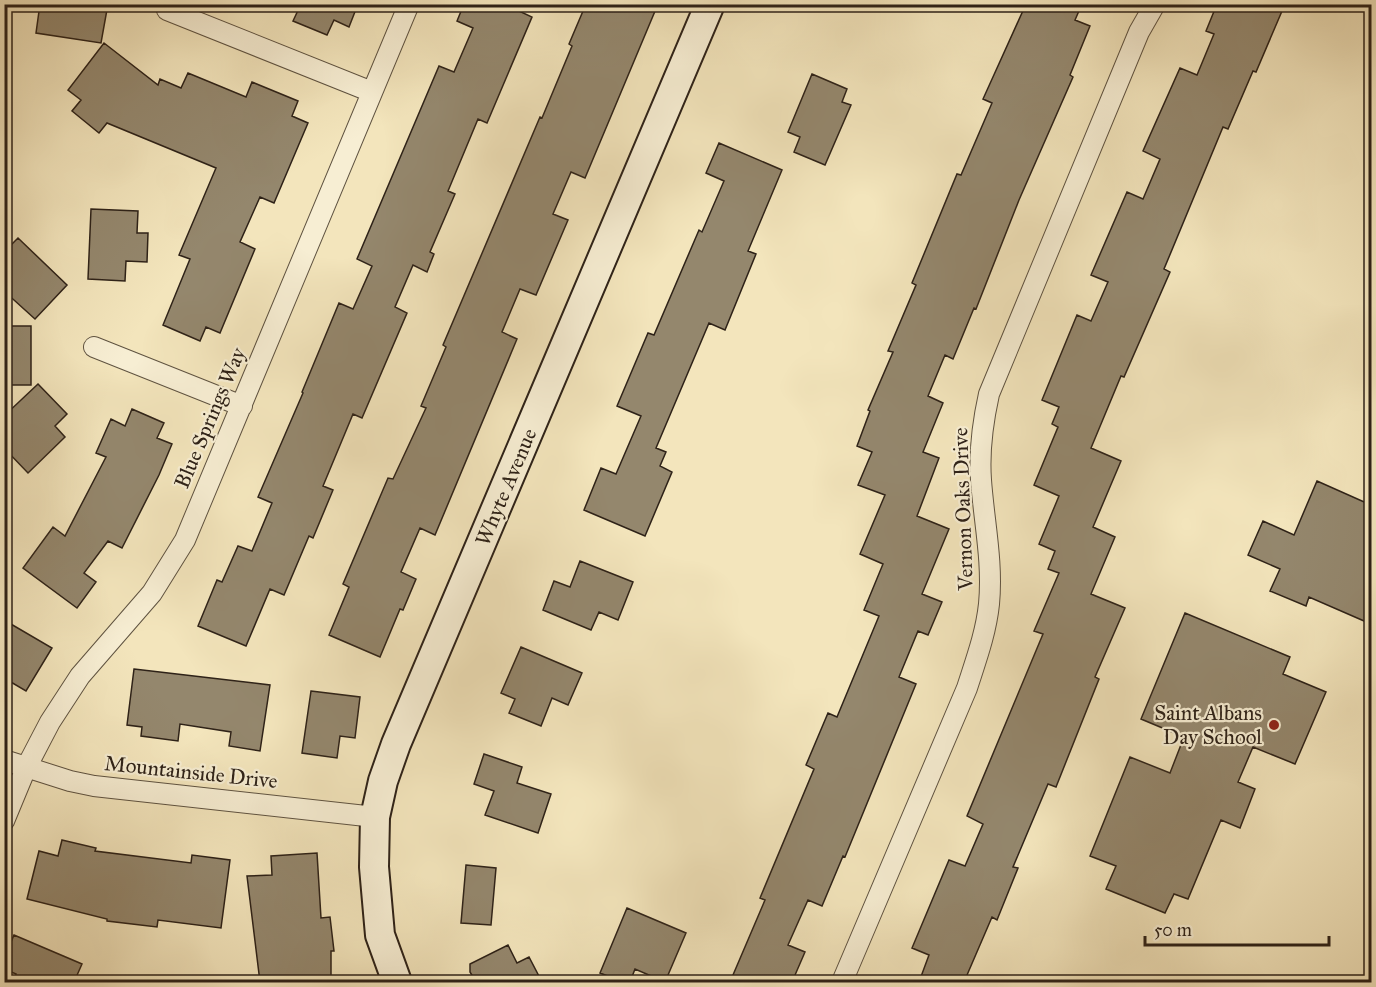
<svg xmlns="http://www.w3.org/2000/svg" width="1376" height="987" viewBox="0 0 1376 987" font-family="'IM FELL Great Primer',serif">
<style>
.building{fill:#94876d;stroke:#2e2218;stroke-width:1.5}
.lines{fill:none;stroke-linecap:round;stroke-linejoin:round}
.street-casing{stroke:#5f5341;stroke-width:22}
.secondary-casing{stroke:#2e2218;stroke-width:32}
.street{stroke:#f7eed3;stroke-width:20}
.secondary{stroke:#f7eed3;stroke-width:28}
.poi-dot{fill:#8f2418;stroke:#f7eed3;stroke-width:2}
.labels{text-anchor:middle;dominant-baseline:central;stroke-width:4.5;stroke-linejoin:round;paint-order:stroke}
.street-label{font-size:21px;fill:#2e2218;stroke:#f7eed3}
.poi-label{font-size:21px;fill:#2e2218;stroke:#f7eed3;text-anchor:end}
</style>
<rect width="100%" height="100%" fill="#f3e5bc"/>
<filter id="stains"><feTurbulence type="fractalNoise" baseFrequency=".00333" numOctaves="4"/><feColorMatrix values="0 0 0 0 .2 0 0 0 0 .09 0 0 0 0 .02 0 0 0 .5 -.17"/></filter>
<radialGradient id="worn" r=".72"><stop offset=".6" stop-color="#630" stop-opacity="0"/><stop offset="1" stop-color="#630" stop-opacity=".3"/></radialGradient>
<path class="building" d="M 40,4 L 108,4 L 101,43 L 36,33 Z
M 297,4 L 358,4 L 349,27 L 334,20 L 327,35 L 293,21 L 300,6 Z
M 464,4 L 504,4 L 532,17 L 487,123 L 478,119 L 448,191 L 455,194 L 430,252 L 434,254 L 427,272 L 413,265 L 395,307 L 407,313 L 362,418 L 353,414 L 323,486 L 333,490 L 313,538 L 309,536 L 284,595 L 270,589 L 246,646 L 198,626 L 217,580 L 222,582 L 238,546 L 252,551 L 272,503 L 258,497 L 303,393 L 302,392 L 339,303 L 353,309 L 372,266 L 357,259 L 439,66 L 454,72 L 473,28 L 457,21 Z
M 586,4 L 658,4 L 585,178 L 571,172 L 553,214 L 568,220 L 536,295 L 520,289 L 502,332 L 517,339 L 435,535 L 420,528 L 401,572 L 416,579 L 403,610 L 400,609 L 380,657 L 329,635 L 349,587 L 343,584 L 388,478 L 393,479 L 426,408 L 421,406 L 446,347 L 443,345 L 540,117 L 542,118 L 572,46 L 569,44 Z
M 1026,4 L 1082,4 L 1075,20 L 1090,26 L 1070,75 L 1073,77 L 1019,200 L 976,309 L 974,308 L 953,359 L 945,355 L 928,396 L 943,403 L 923,452 L 939,458 L 917,516 L 949,529 L 922,594 L 942,602 L 928,635 L 918,631 L 899,677 L 916,684 L 845,857 L 843,856 L 822,906 L 808,900 L 788,945 L 805,952 L 792,982 L 730,982 L 765,900 L 760,898 L 814,769 L 806,765 L 828,713 L 837,717 L 879,616 L 864,610 L 883,564 L 860,554 L 885,495 L 858,485 L 872,452 L 857,446 L 870,411 L 868,410 L 893,352 L 888,351 L 916,285 L 912,283 L 957,174 L 961,175 L 992,103 L 983,99 Z
M 1217,4 L 1285,4 L 1256,72 L 1253,71 L 1228,129 L 1223,127 L 1164,269 L 1170,272 L 1124,377 L 1121,376 L 1091,448 L 1121,461 L 1093,527 L 1115,537 L 1091,594 L 1125,608 L 1095,677 L 1099,679 L 1056,787 L 1048,784 L 1013,867 L 1018,868 L 997,920 L 992,917 L 964,982 L 919,982 L 929,955 L 912,948 L 949,860 L 965,866 L 983,824 L 967,816 L 1043,634 L 1034,631 L 1059,573 L 1048,569 L 1055,551 L 1039,544 L 1059,496 L 1034,485 L 1058,427 L 1052,424 L 1059,407 L 1042,400 L 1077,315 L 1091,321 L 1108,282 L 1091,275 L 1127,192 L 1143,199 L 1160,159 L 1143,151 L 1180,68 L 1197,75 L 1214,34 L 1206,31 Z
M 104,43 L 158,85 L 160,79 L 181,88 L 188,73 L 246,97 L 252,82 L 298,101 L 292,116 L 308,123 L 274,203 L 260,197 L 240,242 L 255,249 L 220,333 L 206,327 L 200,341 L 163,325 L 190,259 L 179,255 L 216,168 L 107,123 L 99,133 L 72,111 L 81,100 L 68,90 Z
M 812,74 L 847,89 L 842,102 L 851,105 L 825,165 L 794,152 L 800,137 L 788,132 Z
M 719,143 L 782,170 L 748,251 L 756,254 L 725,330 L 709,323 L 656,448 L 666,452 L 660,466 L 672,472 L 645,536 L 584,510 L 601,468 L 616,474 L 641,416 L 617,406 L 648,333 L 654,335 L 699,230 L 702,232 L 724,181 L 706,173 Z
M 91,209 L 138,211 L 137,233 L 148,233 L 147,262 L 126,261 L 125,281 L 88,279 Z
M 18,238 L 67,285 L 35,319 L 4,291 L 4,252 Z
M 4,326 L 31,326 L 31,385 L 4,385 Z
M 38,384 L 67,414 L 55,426 L 65,437 L 28,473 L 4,448 L 4,416 Z
M 132,409 L 164,423 L 157,438 L 172,444 L 159,475 L 122,548 L 108,541 L 84,573 L 96,582 L 77,608 L 23,568 L 53,527 L 65,536 L 106,457 L 96,453 L 111,419 L 125,426 Z
M 1317,481 L 1371,505 L 1371,624 L 1309,597 L 1306,606 L 1270,591 L 1280,569 L 1248,555 L 1263,521 L 1294,535 Z
M 580,561 L 633,582 L 618,620 L 599,612 L 591,630 L 543,610 L 554,581 L 570,587 Z
M 1185,613 L 1290,657 L 1283,674 L 1326,692 L 1295,764 L 1253,747 L 1238,782 L 1255,789 L 1240,828 L 1221,820 L 1188,899 L 1174,894 L 1165,913 L 1106,889 L 1116,866 L 1090,856 L 1130,757 L 1170,773 L 1184,737 L 1141,719 Z
M 4,620 L 52,648 L 26,691 L 4,678 Z
M 521,647 L 582,673 L 568,705 L 552,698 L 541,726 L 509,713 L 515,699 L 501,693 Z
M 134,669 L 270,685 L 260,751 L 229,746 L 231,732 L 180,724 L 178,741 L 141,736 L 142,727 L 127,725 Z
M 311,691 L 360,697 L 355,738 L 340,736 L 337,758 L 302,753 Z
M 484,754 L 522,767 L 517,783 L 551,794 L 538,833 L 485,815 L 494,791 L 474,784 Z
M 62,840 L 96,848 L 95,851 L 191,863 L 192,855 L 230,860 L 221,928 L 158,920 L 157,927 L 107,921 L 107,919 L 27,899 L 39,851 L 58,856 Z
M 317,853 L 321,918 L 330,917 L 334,951 L 331,951 L 331,982 L 260,982 L 247,876 L 272,875 L 271,856 Z
M 466,865 L 496,868 L 491,925 L 461,923 Z
M 627,908 L 686,933 L 665,982 L 635,969 L 630,982 L 623,982 L 600,973 Z
M 14,935 L 82,964 L 74,982 L 13,982 L 16,974 L 4,969 L 4,958 Z
M 508,945 L 517,963 L 529,957 L 542,982 L 476,982 L 470,972 L 470,964 Z"/>
<g class="lines">
<g class="street-casing">
<path id="street" d="M 167,10 L 372,92
M 94,347 L 242,406
M 4,760 L 70,781 L 94,786 L 375,817
M 4,821 L 26,768 L 50,722 L 80,676 L 152,593 L 185,540 L 409,4
M 842,982 L 967,688 C 976,660 986,633 989,604 C 993,562 984,522 981,480 C 979,452 983,421 989,394 L 1139,32 L 1155,4"/>
</g>
<g class="secondary-casing">
<path id="secondary" d="M 397,982 L 380,935 L 374,867 L 375,817 L 383,781 L 396,744 L 710,4"/>
</g>
<use href="#street" class="street"/>
<use href="#secondary" class="secondary"/>
</g>
<circle class="poi-dot" cx="1274" cy="725" r="6"/>
<g class="labels">
<g class="street-label">
<text transform="translate(210 418) rotate(-67)">Blue Springs Way</text>
<text transform="translate(506 487) rotate(-67)">Whyte Avenue</text>
<text transform="translate(963 509) rotate(-92)">Vernon Oaks Drive</text>
<text transform="translate(191 772) rotate(6)">Mountainside Drive</text>
</g>
<g class="poi-label">
<text x="1262" y="713">Saint Albans<tspan x="1262" dy="24">Day School</tspan></text>
</g>
</g>
<rect width="1376" height="987" fill="none" stroke="#f3e5bc" stroke-width="24"/>
<rect x="6" y="6" width="1364" height="975" fill="none" stroke="#2e2218" stroke-width="3"/>
<rect x="12" y="12" width="1352" height="963" fill="none" stroke="#2e2218" stroke-width="1.5"/>
<path d="M1145 936v9h184v-9" fill="none" stroke="#2e2218" stroke-width="3"/>
<text x="1154" y="936" font-size="18" fill="#2e2218" stroke="#f7eed3" stroke-width="4.5" paint-order="stroke">50 m</text>
<rect width="100%" height="100%" filter="url(#stains)"/>
<rect width="100%" height="100%" fill="url(#worn)"/>
</svg>
